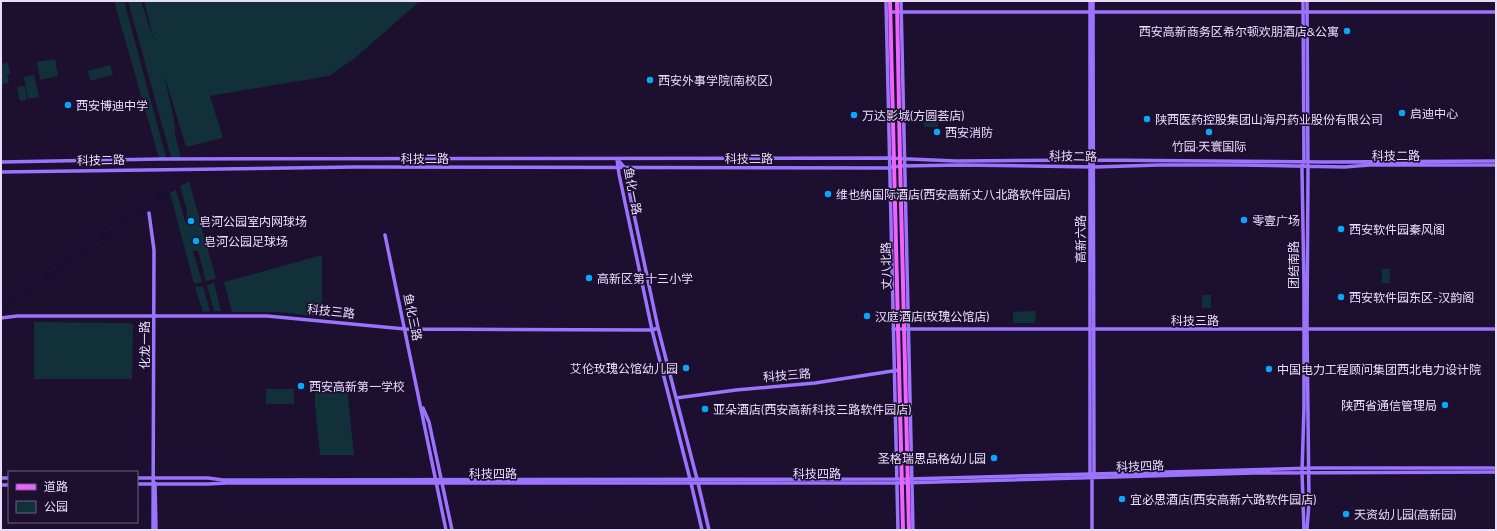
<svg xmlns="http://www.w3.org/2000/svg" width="1497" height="531" viewBox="0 0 1497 531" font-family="'Titillium Web','Noto Sans SC',sans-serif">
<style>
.green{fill:#113039}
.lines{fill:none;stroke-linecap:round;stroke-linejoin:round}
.stream{stroke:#050d51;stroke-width:1}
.secondary{stroke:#9b73ff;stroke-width:3.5}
.primary{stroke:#ed63ff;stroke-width:4}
.poi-dot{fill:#08a7ff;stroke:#1d0f2f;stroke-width:1.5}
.labels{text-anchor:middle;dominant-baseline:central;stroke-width:3.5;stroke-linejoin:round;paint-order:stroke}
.poi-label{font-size:12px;fill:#e9dcff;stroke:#1d0f2f;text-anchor:start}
.street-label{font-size:12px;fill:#e9dcff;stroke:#1d0f2f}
</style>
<rect width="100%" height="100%" fill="#1d0f2f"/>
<path class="green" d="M 114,1 L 124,1 L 167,161 L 160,161 Z
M 128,1 L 141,1 L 154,41 L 144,1 L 420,1 L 355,58 L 329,76 L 210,96 L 223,138 L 186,147 L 164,74 L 175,125 L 175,135 L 182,161 L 172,161 Z
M 55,59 L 58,76 L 40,80 L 37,62 Z
M 8,63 L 10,74 L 7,74 L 9,83 L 1,84 L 1,64 Z
M 110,65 L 113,75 L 90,81 L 88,71 Z
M 34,75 L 39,97 L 28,99 L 24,77 Z
M 25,86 L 27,100 L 20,101 L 17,87 Z
M 938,119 L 938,127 L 924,127 L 924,120 Z
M 189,181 L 216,279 L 206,281 L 198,251 L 193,251 L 202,282 L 194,284 L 170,193 L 176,190 L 186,224 L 187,211 L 180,186 Z
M 322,255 L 322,317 L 278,312 L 232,312 L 224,282 Z
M 1382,269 L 1390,269 L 1390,283 L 1382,283 Z
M 214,283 L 221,311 L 214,311 L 207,285 Z
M 203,286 L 210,311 L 203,312 L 196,290 L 195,287 Z
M 1202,295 L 1211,295 L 1211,308 L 1202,308 Z
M 1036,311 L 1035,323 L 1013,323 L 1013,312 Z
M 34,322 L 130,323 L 133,325 L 132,379 L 34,379 Z
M 315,387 L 347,387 L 354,455 L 320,455 L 315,406 Z
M 266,389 L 294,389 L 294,404 L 266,404 Z"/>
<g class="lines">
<path class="stream" d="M 7,305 L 166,192"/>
<path class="secondary" d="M 886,1 L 898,530
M 901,1 L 913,530
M 1090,1 L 1090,475
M 1303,1 L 1304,161 L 1302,166 L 1302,171 L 1304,285 L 1304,408 L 1302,472 L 1304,530
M 1307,1 L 1308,174 L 1307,329 L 1309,502 L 1307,530
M 891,12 L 1496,12
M 617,159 L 624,167 L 658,328 L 698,483 L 709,530
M 617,159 L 619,174 L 652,330 L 691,483 L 702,530
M 1,162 L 160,159 L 887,158 L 956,161 L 1094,160 L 1325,162 L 1496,161
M 1,172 L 355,167 L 887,168 L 900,166 L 961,165 L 1094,167 L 1159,165 L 1241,165 L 1344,167 L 1370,165 L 1496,165
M 149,213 L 154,250 L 153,530
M 385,235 L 446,530
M 1,318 L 17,316 L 267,316 L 405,329 L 652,330 L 658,328
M 893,329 L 1496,329
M 676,398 L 736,390 L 815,383 L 899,370
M 423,408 L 429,422 L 452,530
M 1,478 L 9,478
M 137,478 L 208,478 L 223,480 L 908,479 L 1314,468 L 1496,468
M 155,483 L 156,530
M 137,484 L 208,484 L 227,483 L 901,483 L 1254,473 L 1496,472
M 1,485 L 9,485
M 1092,530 L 1092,477 L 1094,474 L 1093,1"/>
<path class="primary" d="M 890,1 L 903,530
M 897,1 L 900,160 L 909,530"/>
</g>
<g class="poi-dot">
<circle cx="1347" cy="31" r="4"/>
<circle cx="650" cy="80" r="4"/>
<circle cx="68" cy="105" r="4"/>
<circle cx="1402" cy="113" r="4"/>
<circle cx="854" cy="115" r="4"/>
<circle cx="1147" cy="119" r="4"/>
<circle cx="937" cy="132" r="4"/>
<circle cx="1209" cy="132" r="4"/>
<circle cx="828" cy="194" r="4"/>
<circle cx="1244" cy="220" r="4"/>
<circle cx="191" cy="221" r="4"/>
<circle cx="1341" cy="229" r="4"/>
<circle cx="196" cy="241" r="4"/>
<circle cx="589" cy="278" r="4"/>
<circle cx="1341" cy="297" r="4"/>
<circle cx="867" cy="316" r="4"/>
<circle cx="686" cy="368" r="4"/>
<circle cx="1269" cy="369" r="4"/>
<circle cx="301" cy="386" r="4"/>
<circle cx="1445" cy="405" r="4"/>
<circle cx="705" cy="409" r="4"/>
<circle cx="994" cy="458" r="4"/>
<circle cx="1122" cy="499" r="4"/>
<circle cx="1346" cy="514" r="4"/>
</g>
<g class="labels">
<g class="poi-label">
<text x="1339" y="31" text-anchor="end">西安高新商务区希尔顿欢朋酒店&amp;公寓</text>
<text x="658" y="80">西安外事学院(南校区)</text>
<text x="76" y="105">西安博迪中学</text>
<text x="1410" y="113">启迪中心</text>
<text x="862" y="115">万达影城(方圆荟店)</text>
<text x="1155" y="119">陕西医药控股集团山海丹药业股份有限公司</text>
<text x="945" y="132">西安消防</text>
<text x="1209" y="146" text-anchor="middle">竹园·天寰国际</text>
<text x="836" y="194">维也纳国际酒店(西安高新丈八北路软件园店)</text>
<text x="1252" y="220">零壹广场</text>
<text x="199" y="221">皂河公园室内网球场</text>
<text x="1349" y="229">西安软件园秦风阁</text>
<text x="204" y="241">皂河公园足球场</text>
<text x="597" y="278">高新区第十三小学</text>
<text x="1349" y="297">西安软件园东区-汉韵阁</text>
<text x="875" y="316">汉庭酒店(玫瑰公馆店)</text>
<text x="678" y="368" text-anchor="end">艾伦玫瑰公馆幼儿园</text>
<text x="1277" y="369">中国电力工程顾问集团西北电力设计院</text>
<text x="309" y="386">西安高新第一学校</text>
<text x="1437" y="405" text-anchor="end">陕西省通信管理局</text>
<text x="713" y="409">亚朵酒店(西安高新科技三路软件园店)</text>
<text x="986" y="458" text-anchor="end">圣格瑞思品格幼儿园</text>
<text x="1130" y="499">宜必思酒店(西安高新六路软件园店)</text>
<text x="1354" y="514">天资幼儿园(高新园)</text>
</g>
<g class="street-label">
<text x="1396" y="155">科技二路</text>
<text transform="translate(1073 156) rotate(1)">科技二路</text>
<text x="425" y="158">科技二路</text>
<text x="749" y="158">科技二路</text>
<text transform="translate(101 160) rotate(-1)">科技二路</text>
<text transform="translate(633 191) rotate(79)">鱼化一路</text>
<text transform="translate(1080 239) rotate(-90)">高新六路</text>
<text transform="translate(1293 265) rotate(-90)">团结南路</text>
<text transform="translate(886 266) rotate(-91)">丈八北路</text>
<text transform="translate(331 311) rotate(6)">科技三路</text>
<text transform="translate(413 317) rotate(78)">鱼化三路</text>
<text x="1195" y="320">科技三路</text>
<text transform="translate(144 345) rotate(-90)">化龙一路</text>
<text transform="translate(787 375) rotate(-5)">科技三路</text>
<text transform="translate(1140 466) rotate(-2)">科技四路</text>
<text x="493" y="473">科技四路</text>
<text x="817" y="473">科技四路</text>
</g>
</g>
<rect width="1497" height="531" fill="none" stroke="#e9dcff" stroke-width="4"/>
<rect x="8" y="471" width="130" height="52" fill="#1d0f2f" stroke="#6f6182"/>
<rect x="16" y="484" width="20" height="6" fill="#ed63ff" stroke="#6f6182"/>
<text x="44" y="491" font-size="12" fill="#e9dcff">道路</text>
<rect x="16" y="501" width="20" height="12" fill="#113039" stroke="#6f6182"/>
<text x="44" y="511" font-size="12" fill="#e9dcff">公园</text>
</svg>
